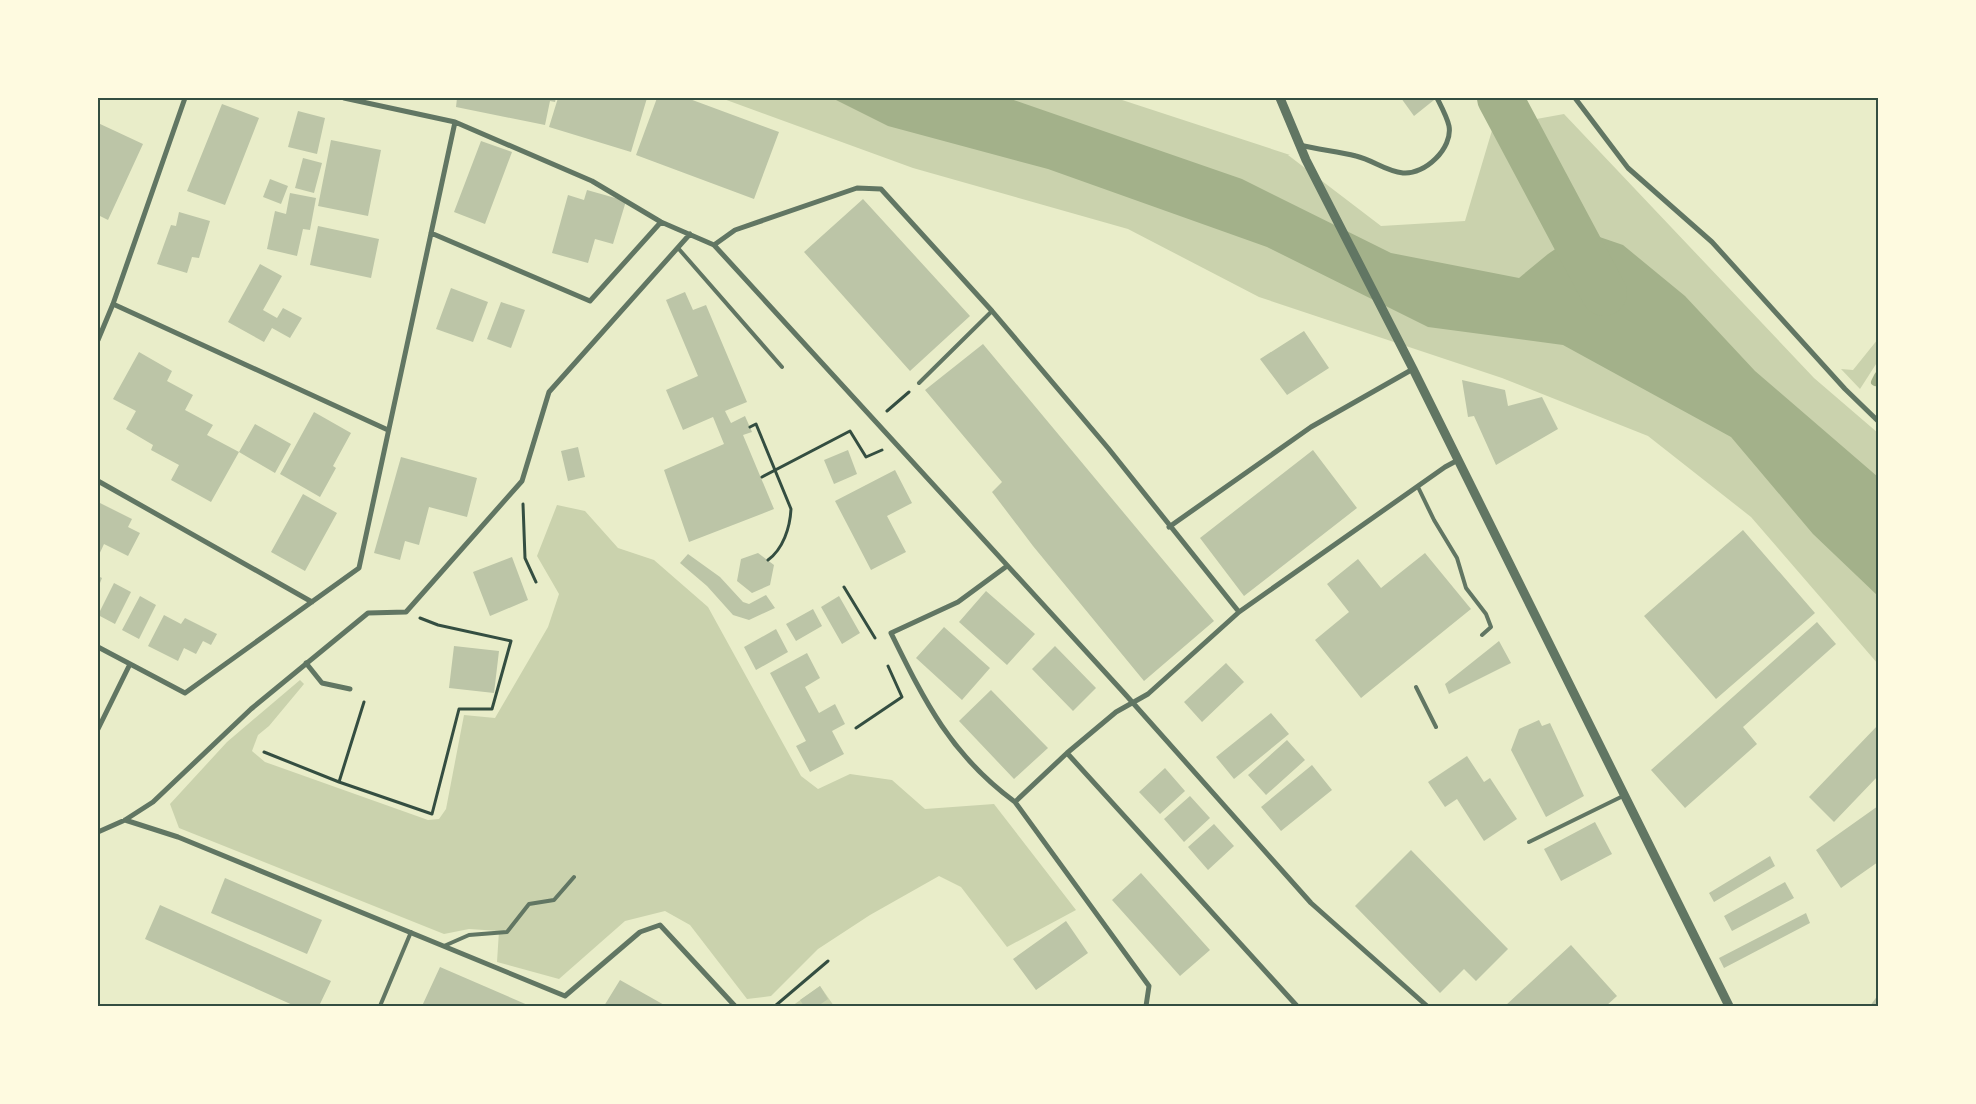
<svg xmlns="http://www.w3.org/2000/svg" width="1976" height="1104" viewBox="0 0 1976 1104" font-family="Karla,sans-serif">
<style>
.green{fill:#cad2ad}
.water{fill:#a3b18a}
.lines{fill:none;stroke-linecap:round;stroke-linejoin:round}
.stream{stroke:#a3b18a;stroke-width:8}
.river{stroke:#a3b18a;stroke-width:46}
.building{fill:#bcc5a7}
.path{stroke:#344e41;stroke-width:3}
.service{stroke:#617663;stroke-width:4}
.minor{stroke:#617663;stroke-width:5}
.tertiary{stroke:#617663;stroke-width:9}
.neatline{fill:none;stroke:#344e41;stroke-width:2}
</style>
<rect width="100%" height="100%" fill="#e9edc9"/>
<path class="green" d="M 721,98 L 1116,98 L 1290,155 L 1288,155 L 1381,226 L 1465,221 L 1493,127 L 1564,114 L 1814,378 L 1878,433 L 1878,664 L 1751,517 L 1648,436 L 1502,378 L 1259,297 L 1128,229 L 913,168 Z
M 1878,339 L 1878,361 L 1860,389 L 1841,369 L 1853,370 Z
M 557,505 L 585,511 L 618,548 L 654,560 L 708,607 L 801,776 L 818,789 L 850,774 L 892,780 L 925,809 L 994,804 L 1076,910 L 1007,947 L 961,887 L 939,876 L 870,915 L 818,949 L 771,996 L 747,999 L 690,925 L 665,911 L 625,921 L 559,979 L 497,962 L 499,931 L 469,929 L 444,934 L 179,828 L 170,804 L 227,742 L 300,680 L 304,684 L 269,726 L 258,735 L 252,751 L 265,762 L 428,820 L 439,819 L 446,809 L 464,715 L 495,718 L 548,627 L 559,594 L 537,556 Z
M 820,986 L 834,1006 L 792,1006 Z"/>
<path class="water" d="M 832,98 L 1008,98 L 1242,179 L 1391,253 L 1519,278 L 1548,254 L 1582,231 L 1623,245 L 1685,296 L 1755,371 L 1878,477 L 1878,596 L 1813,534 L 1731,437 L 1563,345 L 1428,327 L 1267,247 L 1048,169 L 888,126 Z"/>
<g class="lines">
<path class="stream" d="M 1875,382 L 1878,376"/>
<path class="river" d="M 1500,98 L 1604,293"/>
</g>
<path class="building" d="M 457,98 L 556,98 L 555,102 L 550,101 L 545,125 L 456,107 Z
M 558,98 L 647,98 L 631,152 L 549,127 Z
M 657,98 L 687,98 L 779,132 L 754,199 L 636,155 Z
M 1401,98 L 1431,98 L 1434,100 L 1414,116 Z
M 222,104 L 259,118 L 225,205 L 187,191 Z
M 298,111 L 325,118 L 317,154 L 288,147 Z
M 98,123 L 143,144 L 108,220 L 98,215 Z
M 331,140 L 381,150 L 368,216 L 318,206 Z
M 481,141 L 512,152 L 485,224 L 454,212 Z
M 303,158 L 322,163 L 314,193 L 295,188 Z
M 270,179 L 288,186 L 281,204 L 263,197 Z
M 587,190 L 626,201 L 613,244 L 595,239 L 588,263 L 552,253 L 568,195 L 584,200 Z
M 290,193 L 316,198 L 310,230 L 303,229 L 297,256 L 267,249 L 275,211 L 286,214 Z
M 863,199 L 970,316 L 910,371 L 804,252 Z
M 179,212 L 210,221 L 199,258 L 192,257 L 187,273 L 157,264 L 171,225 L 176,226 Z
M 318,226 L 379,239 L 371,278 L 310,265 Z
M 260,264 L 282,276 L 263,310 L 277,318 L 283,308 L 302,318 L 290,338 L 272,328 L 264,342 L 228,322 Z
M 451,288 L 488,302 L 473,342 L 436,329 Z
M 685,292 L 693,310 L 706,305 L 747,402 L 725,411 L 731,423 L 745,416 L 752,432 L 743,435 L 774,509 L 689,542 L 664,470 L 724,444 L 713,417 L 683,430 L 666,390 L 698,376 L 666,300 Z
M 501,302 L 525,310 L 511,348 L 487,339 Z
M 1304,331 L 1329,368 L 1287,395 L 1260,359 Z
M 983,344 L 1214,621 L 1144,681 L 1033,546 L 992,492 L 1002,482 L 925,390 Z
M 139,352 L 172,371 L 167,381 L 193,395 L 185,410 L 213,425 L 207,435 L 239,452 L 211,502 L 171,480 L 179,465 L 151,450 L 153,445 L 126,429 L 136,411 L 113,399 Z
M 1462,380 L 1505,390 L 1508,406 L 1542,397 L 1558,429 L 1496,465 L 1474,416 L 1468,417 Z
M 314,412 L 351,433 L 333,466 L 336,468 L 320,497 L 280,474 Z
M 255,424 L 291,444 L 275,473 L 239,452 Z
M 578,447 L 585,477 L 568,481 L 561,451 Z
M 848,450 L 857,474 L 834,484 L 824,460 Z
M 1313,450 L 1357,508 L 1244,596 L 1200,538 Z
M 401,457 L 477,478 L 467,517 L 429,507 L 419,545 L 405,541 L 400,560 L 374,553 Z
M 895,470 L 912,503 L 887,516 L 906,552 L 871,570 L 835,501 Z
M 303,494 L 337,513 L 305,571 L 271,552 Z
M 98,502 L 132,519 L 128,527 L 140,533 L 128,556 L 104,544 L 98,557 Z
M 1743,530 L 1815,613 L 1716,699 L 1644,616 Z
M 758,553 L 774,565 L 770,585 L 752,593 L 737,581 L 741,559 Z
M 1425,553 L 1471,609 L 1361,698 L 1315,640 L 1349,612 L 1327,584 L 1358,559 L 1381,588 Z
M 688,554 L 720,577 L 743,602 L 749,604 L 766,595 L 775,608 L 749,620 L 733,615 L 707,586 L 680,563 Z
M 512,557 L 528,600 L 490,616 L 473,572 Z
M 98,576 L 102,578 L 98,588 Z
M 114,583 L 131,592 L 115,624 L 98,615 Z
M 986,591 L 1035,634 L 1007,665 L 959,622 Z
M 140,596 L 156,605 L 139,639 L 122,630 Z
M 839,596 L 860,633 L 842,644 L 821,607 Z
M 813,609 L 822,626 L 796,641 L 786,624 Z
M 164,615 L 181,624 L 185,618 L 217,634 L 211,645 L 203,641 L 196,654 L 184,648 L 178,661 L 148,646 Z
M 1817,622 L 1836,644 L 1743,727 L 1757,744 L 1685,808 L 1651,770 Z
M 944,627 L 990,668 L 962,700 L 916,658 Z
M 776,629 L 788,652 L 756,670 L 744,647 Z
M 1499,641 L 1511,663 L 1449,694 L 1445,684 Z
M 454,646 L 499,651 L 494,693 L 449,688 Z
M 1055,646 L 1096,688 L 1073,711 L 1032,669 Z
M 807,653 L 820,678 L 805,687 L 819,713 L 835,704 L 845,724 L 832,731 L 844,754 L 810,772 L 796,746 L 806,741 L 770,673 Z
M 1226,663 L 1244,682 L 1202,722 L 1184,702 Z
M 991,690 L 1048,748 L 1014,779 L 959,721 Z
M 1271,713 L 1289,734 L 1234,779 L 1216,757 Z
M 1539,720 L 1542,726 L 1550,723 L 1584,796 L 1546,817 L 1511,750 L 1519,729 Z
M 1878,725 L 1878,776 L 1834,822 L 1809,797 Z
M 1287,740 L 1305,760 L 1266,795 L 1248,775 Z
M 1467,756 L 1484,782 L 1490,778 L 1517,819 L 1484,841 L 1457,799 L 1445,807 L 1428,782 Z
M 1312,765 L 1332,790 L 1281,831 L 1261,807 Z
M 1165,768 L 1185,791 L 1160,814 L 1139,792 Z
M 1190,796 L 1210,818 L 1184,842 L 1164,819 Z
M 1878,806 L 1878,862 L 1841,888 L 1816,850 Z
M 1595,822 L 1612,854 L 1561,881 L 1544,849 Z
M 1214,824 L 1234,846 L 1208,870 L 1188,847 Z
M 1411,850 L 1508,949 L 1476,981 L 1464,969 L 1440,993 L 1355,906 Z
M 1770,856 L 1775,866 L 1714,902 L 1709,893 Z
M 1141,873 L 1210,950 L 1180,976 L 1112,900 Z
M 225,878 L 322,920 L 307,954 L 211,913 Z
M 1785,882 L 1794,898 L 1732,931 L 1724,916 Z
M 160,905 L 331,981 L 319,1006 L 295,1006 L 145,939 Z
M 1806,913 L 1810,923 L 1724,968 L 1719,958 Z
M 1066,921 L 1088,953 L 1036,990 L 1013,959 Z
M 1571,945 L 1617,996 L 1606,1006 L 1505,1006 Z
M 440,967 L 530,1006 L 422,1006 Z
M 620,980 L 666,1006 L 604,1006 Z
M 820,986 L 828,999 L 818,1006 L 804,1006 L 800,1000 Z
M 1878,995 L 1878,1006 L 1870,1006 Z"/>
<g class="lines">
<path class="path" d="M 887,411 L 909,392
M 750,427 L 756,424 L 791,509 C 790,528 783,549 768,560
M 762,477 L 850,431 L 866,457 L 882,450
M 523,504 L 525,558 L 536,582
M 844,587 L 875,638
M 364,702 L 339,782 L 432,814 L 459,709 L 492,709 L 511,641 L 438,625 L 420,618
M 856,728 L 902,697 L 888,666
M 264,752 L 339,782
M 775,1006 L 828,961"/>
<path class="service" d="M 678,248 L 782,367
M 919,383 L 992,311
M 1418,487 L 1434,520 L 1457,558 L 1466,588 L 1486,614 L 1491,627 L 1482,635
M 1416,687 L 1436,727
M 1529,842 L 1623,796
M 444,946 L 469,935 L 507,932 L 529,904 L 554,900 L 574,877
M 380,1006 L 411,932"/>
<path class="minor" d="M 344,98 L 455,122 L 592,181 L 661,222 L 714,245 L 1125,694 L 1311,903 L 1427,1006
M 1575,98 L 1628,168 L 1712,242 L 1845,389 L 1878,421
M 1300,145 C 1319,150 1338,151 1356,156 C 1373,160 1385,171 1403,173 C 1425,175 1453,148 1449,126 C 1447,117 1441,106 1437,98
M 431,233 L 590,301 L 661,222
M 714,245 L 735,230 L 857,188 L 881,189 L 992,311 L 1108,448 L 1239,612
M 113,304 L 388,430
M 98,340 L 113,304 L 185,98
M 98,481 L 312,602
M 1169,527 L 1311,427 L 1413,369
M 1007,566 L 958,602 L 891,633 C 925,702 951,755 1015,802
M 98,647 L 185,693 L 359,568 L 455,122
M 306,663 L 322,683 L 350,689
M 98,729 L 130,664
M 1067,753 L 1297,1006
M 125,820 L 178,837 L 565,996 L 640,932 L 660,925 L 735,1006
M 98,832 L 125,820 L 153,802 L 251,709 L 368,613 L 406,612 L 522,481 L 549,392 L 690,234
M 1146,1006 L 1149,986 L 1015,802 L 1067,753 L 1116,712 L 1148,694 L 1239,612 L 1445,467 L 1458,460"/>
<path class="tertiary" d="M 1280,98 L 1306,160 L 1413,369 L 1729,1006"/>
</g>
<rect width="1976" height="1104" fill="none" stroke="#fefae0" stroke-width="198"/>
<rect x="99" y="99" width="1778" height="906" class="neatline"/>
</svg>
